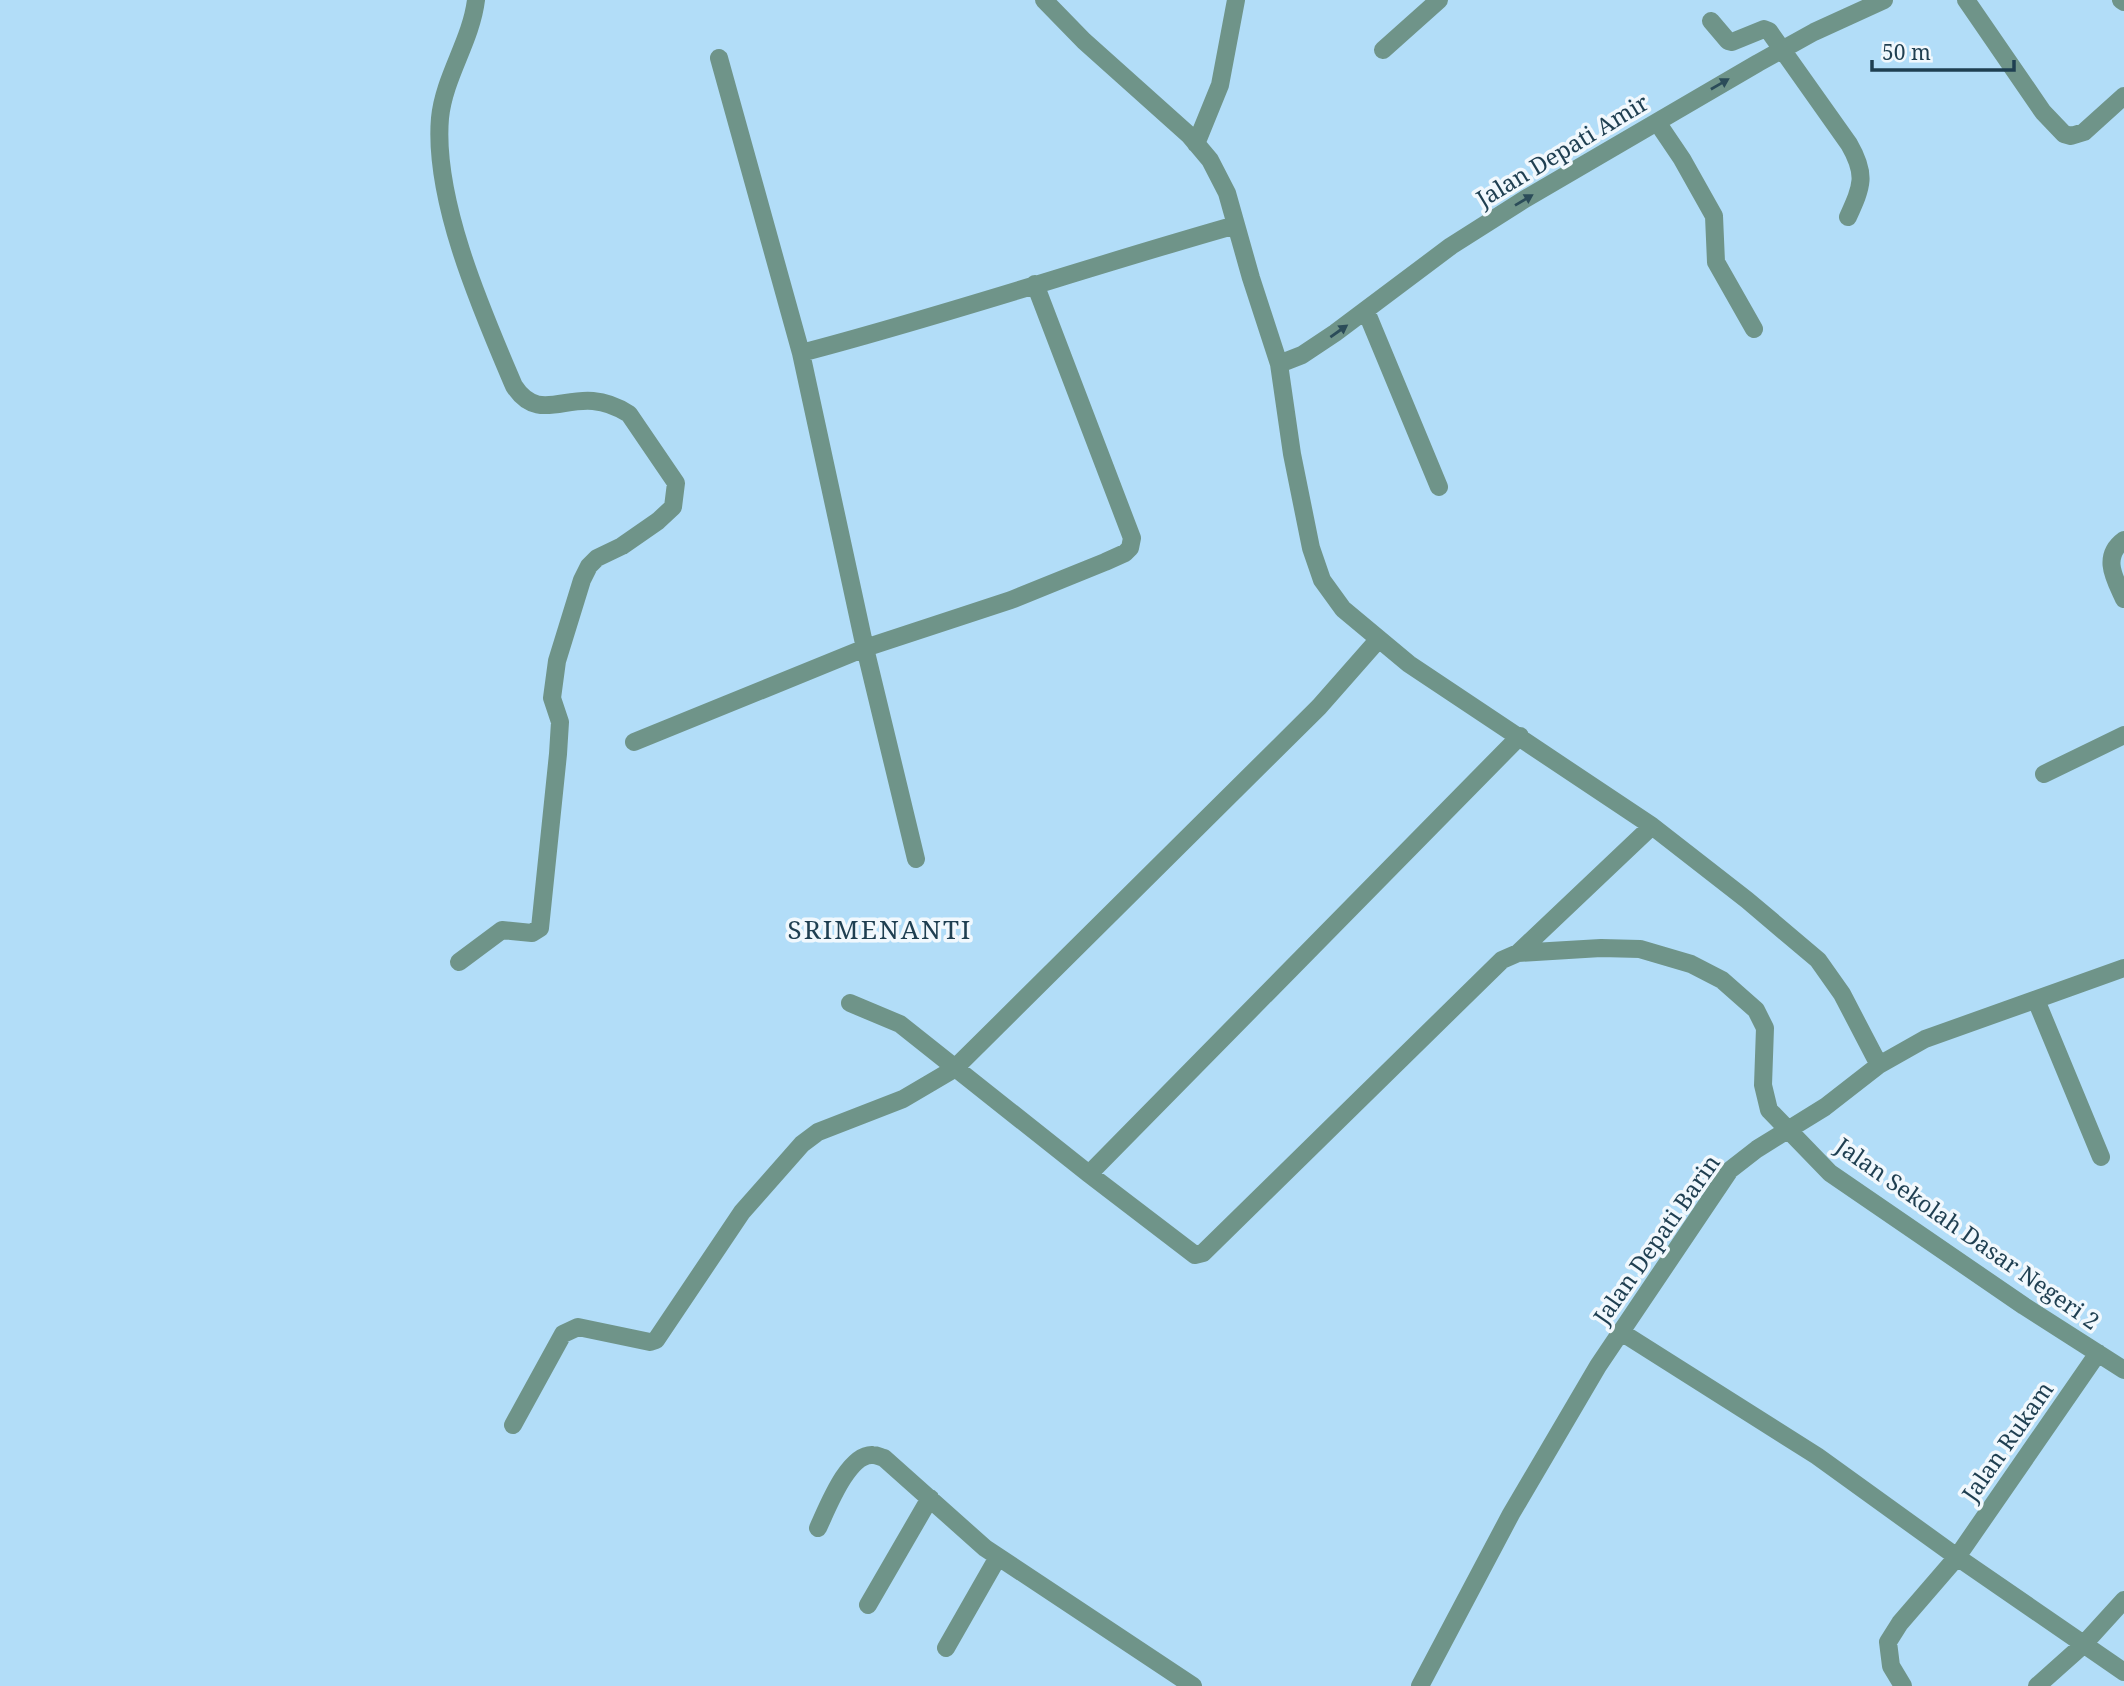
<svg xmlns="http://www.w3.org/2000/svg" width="2124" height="1686" viewBox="0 0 2124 1686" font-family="'Noto Serif',serif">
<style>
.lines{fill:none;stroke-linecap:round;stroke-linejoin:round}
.minor{stroke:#6f9489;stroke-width:18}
.oneway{fill:#2b4c59}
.labels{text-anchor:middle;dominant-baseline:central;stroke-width:7;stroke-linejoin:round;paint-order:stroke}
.street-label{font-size:23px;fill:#1f3f51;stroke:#f1f8fd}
.quarter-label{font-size:26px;letter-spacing:2px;fill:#1f3f51;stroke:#f1f8fd}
</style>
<rect width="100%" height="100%" fill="#b2ddf8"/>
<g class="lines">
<path class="minor" d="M 1044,0 L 1084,41 L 1189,135 L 1210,160 L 1227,193 L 1251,278 L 1279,364 L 1292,454 L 1311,548 L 1322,580 L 1343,609 L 1409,664 L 1652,826 L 1747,900 L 1818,960 L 1842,994 L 1879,1065
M 1966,0 L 2043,112 L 2064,134 L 2071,136 L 2084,132 L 2124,96
M 2121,0 L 2124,2
M 1711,21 L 1728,41 L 1732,42 L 1764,29 L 1769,31 L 1849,144 C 1867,175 1862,186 1848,217
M 1383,50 L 1439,0
M 719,58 L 801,353 L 865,648 L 916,859
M 1657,122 L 1682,159 L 1714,216 L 1716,262 L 1754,329
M 1196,144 L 1220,85 L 1236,0
M 1366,311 L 1439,487
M 801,353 C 947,315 1091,266 1236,225
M 1279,364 L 1302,355 L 1335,333 L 1451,246 L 1525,199 L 1758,63 L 1814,32 L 1884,0
M 2124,540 C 2101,557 2115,579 2124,599
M 634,742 L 865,648 L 1011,600 L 1105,562 L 1125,553 L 1130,548 L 1132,538 L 1035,284
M 2044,774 L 2124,735
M 1518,953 L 1652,826
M 459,962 L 502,930 L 532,933 L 540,928 L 558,754 L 560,722 L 552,698 L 557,661 L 582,580 L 589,566 L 597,558 L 622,546 L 658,521 L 673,507 L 676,483 L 629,414 C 618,407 606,402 593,401 C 561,398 536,420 514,386 C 482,311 433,200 440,118 C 444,77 471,41 476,0
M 2036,1000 L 2101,1157
M 850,1003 L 900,1024 L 1089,1174 L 1195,1255 L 1203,1253 L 1502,960 L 1518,953 L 1601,948 L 1640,949 L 1691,964 L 1722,980 L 1756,1010 L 1765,1028 L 1763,1085 L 1769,1110 L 1830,1173 L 2024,1306 L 2124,1370
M 1089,1174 L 1520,736
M 1621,1332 L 1817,1456 L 1957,1557 L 2124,1672
M 513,1425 L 563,1334 L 578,1327 L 650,1342 L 656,1340 L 742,1212 L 802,1144 L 818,1132 L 903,1099 L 954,1069 L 1319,707 L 1378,640
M 818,1528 C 827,1509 848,1453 873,1455 C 877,1455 880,1457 884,1458 L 985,1548 L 1193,1686
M 868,1605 L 930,1498
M 946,1648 L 998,1557
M 1420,1686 L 1511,1514 L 1598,1366 L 1730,1170 L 1757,1149 L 1825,1107 L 1879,1065 L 1925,1039 L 2124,968
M 1903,1686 L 1891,1666 L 1888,1642 L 1900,1623 L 1957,1557 L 2098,1353
M 2037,1686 L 2083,1645 L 2124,1600"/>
</g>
<defs><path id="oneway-solid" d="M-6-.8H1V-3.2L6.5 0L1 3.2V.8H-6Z" transform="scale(1.75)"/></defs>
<g class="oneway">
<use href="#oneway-solid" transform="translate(1720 84) rotate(-30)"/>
<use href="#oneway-solid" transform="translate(1524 200) rotate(-31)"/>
<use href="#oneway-solid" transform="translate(1339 331) rotate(-35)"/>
</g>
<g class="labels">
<g class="street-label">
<text transform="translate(1562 150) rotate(-31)">Jalan Depati Amir</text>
<text transform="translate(1968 1233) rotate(35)">Jalan Sekolah Dasar Negeri 2</text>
<text transform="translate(1656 1239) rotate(-55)">Jalan Depati Barin</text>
<text transform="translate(2007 1441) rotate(-55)">Jalan Rukam</text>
</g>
<g class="quarter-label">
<text x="880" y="929">SRIMENANTI</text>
</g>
</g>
<path d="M1872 60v10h142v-10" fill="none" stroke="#1f3f51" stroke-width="3.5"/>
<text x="1882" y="60" font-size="21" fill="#1f3f51" stroke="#f1f8fd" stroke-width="5" paint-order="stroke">50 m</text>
</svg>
